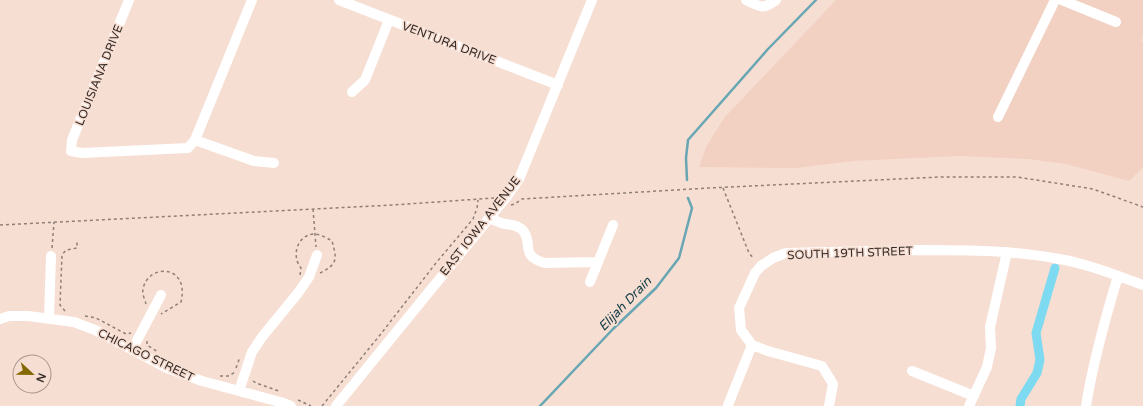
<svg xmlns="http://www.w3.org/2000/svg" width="1143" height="406" viewBox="0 0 1143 406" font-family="'Varela Round',sans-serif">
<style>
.built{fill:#f2d1c2}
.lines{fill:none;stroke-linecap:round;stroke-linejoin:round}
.stream{stroke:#68a6b4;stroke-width:2.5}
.canal{stroke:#7edaf0;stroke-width:9}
.path{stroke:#907f77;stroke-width:1.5;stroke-dasharray:3 3;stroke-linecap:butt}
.minor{stroke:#fff;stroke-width:10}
.labels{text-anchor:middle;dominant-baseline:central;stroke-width:3.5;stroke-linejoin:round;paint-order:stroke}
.street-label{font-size:12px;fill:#352b27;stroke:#f7ded2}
.water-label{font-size:13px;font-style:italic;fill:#123d47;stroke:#f7ded2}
</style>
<rect width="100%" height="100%" fill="#f7ded2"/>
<path class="built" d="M 836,0 L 1143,0 L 1143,35 L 1141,41 L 1143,42 L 1143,167 L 1129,181 L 1066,164 L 1028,159 L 958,156 L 853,161 L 796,168 L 699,167 L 706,147 L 724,118 Z"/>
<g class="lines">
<path class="stream" d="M 687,180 L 686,158 L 688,140 L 768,49 L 816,0
M 540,406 L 613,329 L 656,288 L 679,258 L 692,208 L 688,198"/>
<path class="canal" d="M 1020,406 L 1021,399 L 1037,373 L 1040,360 L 1036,333 L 1055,268"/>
<path class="path" d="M 723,188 L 749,253 L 754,259
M 511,205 L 515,204 L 522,199 L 709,188 L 940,177 L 1017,177 L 1093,189 L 1143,207
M 313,209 L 316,247
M 0,225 L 393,205 L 494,198
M 52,248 L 54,222
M 300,275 L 301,268 C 291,256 297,235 314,234 C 320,234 327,238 332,241 C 337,259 338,264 320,273
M 146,304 C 145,300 142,294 143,289 C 148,263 190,264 181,302 L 161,314
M 65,311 L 60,305 L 62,255 L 66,250 L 77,248 L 77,240
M 85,316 L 96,318 L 126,334 L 131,333
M 147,341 L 147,345 L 158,352
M 236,368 L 240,357
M 220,376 L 229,376 L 235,372
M 253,381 L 256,383 L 279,391
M 298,400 L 311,406
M 322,406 L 380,335 L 436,263 L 473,219 L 477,208 L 478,200"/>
<path class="minor" d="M 129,0 L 72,140 L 71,151 L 82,153 L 188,148 L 195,140 L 252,0
M 339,0 L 558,85
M 746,0 C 760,7 763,10 776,0
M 1062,0 L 1116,22
M 352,92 L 365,80 L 389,20
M 998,117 L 1055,0
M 195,140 L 254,161 L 274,163
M 489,218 C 493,220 497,221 501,223 C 508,225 519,224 524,232 C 533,246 520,256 545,263 L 598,262
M 590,282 L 613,225
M 0,319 L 9,316 L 28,316 L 74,322 L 95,330 L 167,368 L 202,381 L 284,403 L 291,406
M 49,319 L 51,256
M 132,350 L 161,295
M 912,371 L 974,396
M 239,391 L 252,352 L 262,337 L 298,293 L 309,277 L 317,255
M 728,405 L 752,345
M 336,406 L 508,195 L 519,179 L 592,0
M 829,406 L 833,384 L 822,366 L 768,351 L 752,345 L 741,330 L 739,308 L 755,273 L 761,266 L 773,258 L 786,253 C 830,252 875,251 919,250 C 966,250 1013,250 1059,259 C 1088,264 1115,275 1143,285
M 969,406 L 987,367 L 991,348 L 990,327 L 1007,252
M 1086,406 C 1093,362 1105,319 1118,276"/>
</g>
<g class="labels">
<g class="street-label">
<text transform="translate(449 43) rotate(21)">VENTURA DRIVE</text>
<text transform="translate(99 75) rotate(-68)">LOUISIANA DRIVE</text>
<text transform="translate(480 226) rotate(-52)">EAST IOWA AVENUE</text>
<text transform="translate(850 253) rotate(-2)">SOUTH 19TH STREET</text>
<text transform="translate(146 355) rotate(26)">CHICAGO STREET</text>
</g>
<g class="water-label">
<text transform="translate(625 304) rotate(-46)">Elijah Drain</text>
</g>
</g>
<g transform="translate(32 374) rotate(112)"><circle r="19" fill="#f7ded2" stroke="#a9968e"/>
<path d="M0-3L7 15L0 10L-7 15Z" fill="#846903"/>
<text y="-6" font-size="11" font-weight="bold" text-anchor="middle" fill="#352b27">N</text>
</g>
</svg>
